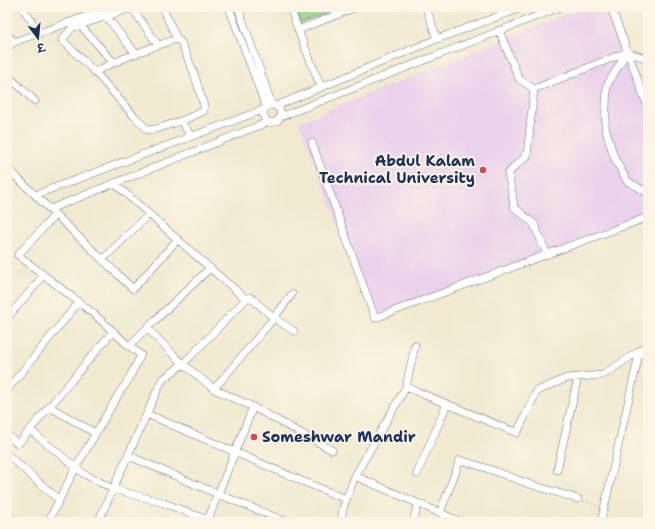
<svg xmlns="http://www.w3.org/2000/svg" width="655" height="529" viewBox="0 0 655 529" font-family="'Shantell Sans','Playpen Sans Deva',sans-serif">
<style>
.built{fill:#ead1ec}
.green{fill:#9ad68b;stroke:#5a8274}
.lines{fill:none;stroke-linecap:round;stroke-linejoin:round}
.minor-casing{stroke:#667086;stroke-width:8}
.path{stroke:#667086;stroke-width:1;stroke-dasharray:1 3;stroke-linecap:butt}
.minor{stroke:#fff;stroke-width:7}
.poi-dot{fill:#d1495b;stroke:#fcf5e5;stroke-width:1.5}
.labels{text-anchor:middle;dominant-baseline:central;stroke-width:4;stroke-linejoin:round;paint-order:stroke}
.poi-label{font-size:15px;font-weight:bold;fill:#1b2f5e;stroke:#fcf5e5;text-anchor:end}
</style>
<rect width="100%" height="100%" fill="#fcf5e5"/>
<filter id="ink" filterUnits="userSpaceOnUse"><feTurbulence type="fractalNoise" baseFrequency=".025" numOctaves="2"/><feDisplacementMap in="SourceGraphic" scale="8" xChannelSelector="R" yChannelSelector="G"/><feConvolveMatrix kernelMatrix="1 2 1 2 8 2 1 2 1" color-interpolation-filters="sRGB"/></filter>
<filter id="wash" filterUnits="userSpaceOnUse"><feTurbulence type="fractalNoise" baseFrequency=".012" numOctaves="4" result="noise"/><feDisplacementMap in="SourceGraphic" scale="16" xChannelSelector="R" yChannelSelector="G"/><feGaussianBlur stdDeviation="0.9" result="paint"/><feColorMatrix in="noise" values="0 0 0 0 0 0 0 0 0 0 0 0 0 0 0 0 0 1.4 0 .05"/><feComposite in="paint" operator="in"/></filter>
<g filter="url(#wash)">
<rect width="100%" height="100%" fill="#f1ead0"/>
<path class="built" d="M 584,7 L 611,7 L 648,105 L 648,217 L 375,318 L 299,122 Z"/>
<path class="green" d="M 295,7 L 345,7 L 300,24 Z"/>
</g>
<g filter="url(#ink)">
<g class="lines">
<g class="minor-casing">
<path id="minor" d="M 22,7 L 39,32
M 162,7 L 177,39
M 229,7 L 266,107
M 238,7 L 272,105
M 290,7 L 298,30 L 321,87
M 426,7 L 437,39
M 611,7 L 648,107
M 132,8 L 158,45
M 106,16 L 136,54
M 80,25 L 135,7
M 298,30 L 357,7
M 499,30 L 519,79 L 534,89 L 527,156 L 515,166 L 508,174 L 512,193 L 514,207 L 534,224 L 547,254
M 7,34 L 14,42 L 112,7
M 7,48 L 14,42
M 627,52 L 607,85 L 605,127 L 614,157 L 627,181 L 648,193
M 95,72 L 62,40 L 72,28 L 80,25 L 113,62
M 7,75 L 35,101
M 534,89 L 627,52 L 648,59
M 276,106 L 437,39 L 524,7
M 280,117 L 560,7
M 181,121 L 156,129 L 148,130 L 134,116 L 95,72 C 121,58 149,48 177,39 L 181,42 L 194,73 L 204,106 L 204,111 L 181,121 L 191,136
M 312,143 L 375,318 L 648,217
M 7,168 L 133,289 L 178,239
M 114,183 L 210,268 L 246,299
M 35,195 L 265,109
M 50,209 L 268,122 C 283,126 286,105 270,105 L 265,109 C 262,114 263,118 268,122
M 102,260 L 149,214
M 292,294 L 274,318 L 294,331
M 7,318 L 44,275
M 147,328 L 210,268
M 129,346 L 147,328 L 183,364 L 214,389 L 253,407 L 332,450
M 406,387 L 415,345
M 7,390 L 79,302
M 50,407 L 95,433
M 147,414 L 297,479 L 346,499
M 30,430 L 84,474 L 113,489 L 164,503 L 213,522
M 7,435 L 18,444 L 113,331
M 9,456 L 59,500
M 129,456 L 218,494 L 253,407
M 557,470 L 578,377
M 417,474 L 447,404
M 355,476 L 461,522
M 7,512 L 15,522
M 440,513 L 460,460 L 489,469 L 529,484 L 578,499
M 208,520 L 218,494 L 287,522
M 48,522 L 76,467 L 121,390 L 126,384 L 141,355 L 129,346 L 94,314 L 18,255 L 55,215
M 98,522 L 162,380 L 183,364 L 246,299 L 250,297 L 274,318 L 214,389
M 341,522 L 343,508 L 355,476 L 406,387 L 517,433 L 537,391 L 567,378 L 603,375 L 648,345
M 413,522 L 418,504
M 601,522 L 640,350"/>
</g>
<path class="path" d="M 584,501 L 598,506"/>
<use href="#minor" class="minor"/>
</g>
</g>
<g class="poi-dot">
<circle cx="483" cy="170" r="4"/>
<circle cx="254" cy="437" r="4"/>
</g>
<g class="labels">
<g class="poi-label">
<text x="475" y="161">Abdul Kalam<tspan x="475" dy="17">Technical University</tspan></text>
<text x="262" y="437" text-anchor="start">Someshwar Mandir</text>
</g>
</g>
<rect width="655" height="529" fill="none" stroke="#fcf5e5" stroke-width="24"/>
<g transform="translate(38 38) rotate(164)" stroke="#fcf5e5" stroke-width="3" paint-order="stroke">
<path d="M0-3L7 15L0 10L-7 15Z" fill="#1b2f5e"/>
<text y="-6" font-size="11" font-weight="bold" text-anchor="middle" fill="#1b2f5e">उ</text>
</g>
</svg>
